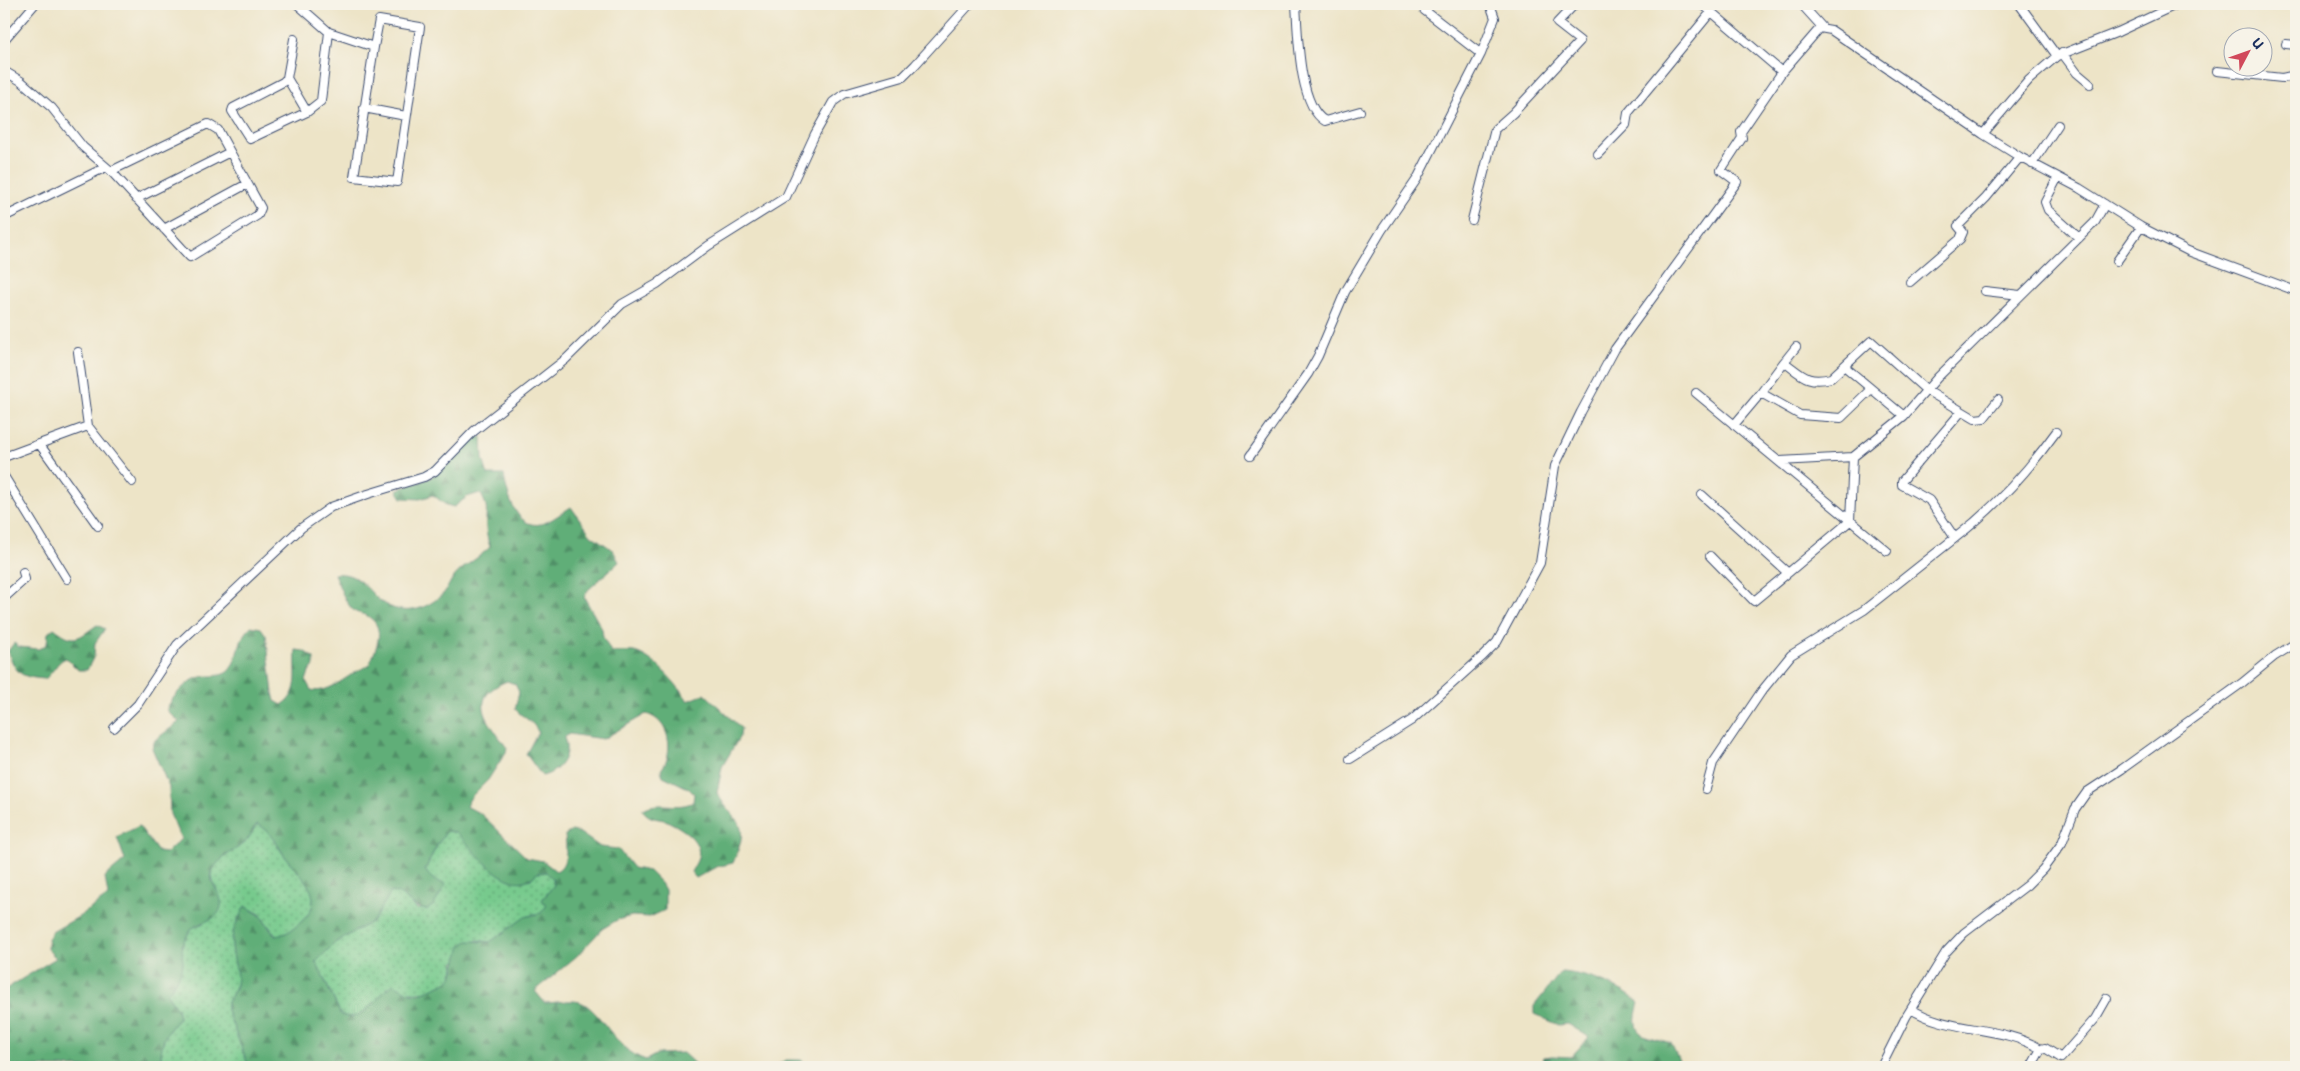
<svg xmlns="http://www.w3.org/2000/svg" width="2300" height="1071" viewBox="0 0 2300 1071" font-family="Mali,sans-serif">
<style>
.grass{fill:url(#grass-dots);stroke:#497c76}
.forest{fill:url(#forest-firs);stroke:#3e6e6b;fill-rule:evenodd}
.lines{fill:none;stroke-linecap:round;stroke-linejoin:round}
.street-casing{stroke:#3a4a6e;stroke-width:10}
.street{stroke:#fff;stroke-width:8}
</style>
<defs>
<pattern id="grass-dots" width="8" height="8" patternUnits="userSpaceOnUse" patternTransform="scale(1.25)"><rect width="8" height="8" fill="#77ca8d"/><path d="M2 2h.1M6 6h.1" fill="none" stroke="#61a476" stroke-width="1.8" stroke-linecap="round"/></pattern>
<pattern id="forest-firs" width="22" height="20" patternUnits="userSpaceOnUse" patternTransform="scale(1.25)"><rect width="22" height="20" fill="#61ae78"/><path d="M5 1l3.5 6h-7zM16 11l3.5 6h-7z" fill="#4f8e66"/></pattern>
</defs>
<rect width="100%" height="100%" fill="#f7f3e8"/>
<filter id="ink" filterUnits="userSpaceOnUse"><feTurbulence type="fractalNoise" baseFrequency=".02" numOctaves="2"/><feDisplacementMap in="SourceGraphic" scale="10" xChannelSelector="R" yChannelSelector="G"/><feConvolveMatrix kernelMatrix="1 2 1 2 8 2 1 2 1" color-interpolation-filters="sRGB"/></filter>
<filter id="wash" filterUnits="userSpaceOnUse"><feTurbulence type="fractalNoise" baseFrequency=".0096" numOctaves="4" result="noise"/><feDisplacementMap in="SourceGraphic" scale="20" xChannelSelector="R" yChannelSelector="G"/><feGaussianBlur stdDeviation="1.12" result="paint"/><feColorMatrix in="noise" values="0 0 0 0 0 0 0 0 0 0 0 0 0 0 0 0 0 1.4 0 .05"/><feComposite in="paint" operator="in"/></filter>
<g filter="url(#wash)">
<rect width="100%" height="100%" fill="#ede4c7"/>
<path class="grass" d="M 257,824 L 264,827 C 273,838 279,849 287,859 C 303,879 328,897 302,921 C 294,929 286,935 276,936 L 260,914 L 245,906 C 240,916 233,928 232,939 C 231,964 246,979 227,1002 L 227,1010 L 249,1067 L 162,1067 C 159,1044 164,1035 179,1018 L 177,1009 L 167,994 L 182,969 L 181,951 L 183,942 L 192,928 L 204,923 L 220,897 C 199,860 224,862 246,840 C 251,836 253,829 257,824 Z
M 447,831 L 456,832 L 468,843 L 530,880 L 537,873 L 546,872 L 553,879 L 554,885 L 542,900 L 547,905 L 541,914 L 533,914 L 490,942 L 477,940 L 455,962 L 452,978 C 426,996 415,994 387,988 C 377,1002 360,1022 341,1015 L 316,962 L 336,942 L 373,921 L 391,892 L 399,892 L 418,910 L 437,882 L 430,877 L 425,870 L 437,845 Z"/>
<path class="forest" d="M 478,437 L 482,437 L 483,459 L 488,475 L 504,475 C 507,496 518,535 547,522 C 555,518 563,512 571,507 L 591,535 L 613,550 L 619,562 L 588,590 L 584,597 L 602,629 L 603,637 L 611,652 C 619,653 627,651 634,652 C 653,656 678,685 688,701 L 705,694 L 741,728 L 740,736 L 722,767 L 717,793 C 736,827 752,819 733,863 L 716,867 L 696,878 L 691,872 C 693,868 697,862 698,858 C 703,840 680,827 667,821 C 656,817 652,821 642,810 C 657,799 677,811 693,802 L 694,794 L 688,788 L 663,776 L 661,770 C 675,752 670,720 646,714 L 603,739 L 569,734 L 564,738 C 571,755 560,772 542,776 L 526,754 L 538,732 C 534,721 523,718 515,709 L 519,692 L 515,684 L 507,681 C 465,698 489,722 507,748 L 506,752 L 488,780 L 471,797 L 466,806 L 481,814 L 527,858 L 543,861 L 556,871 C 569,865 566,846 565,835 L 572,831 L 580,833 L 600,847 L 618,849 L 633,868 L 649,871 L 661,883 L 665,890 L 665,910 L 650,917 L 632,916 L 617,920 L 602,929 L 578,955 L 535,991 L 545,1003 C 557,1003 568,999 580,1002 C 601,1009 614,1050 646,1060 L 657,1054 L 683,1053 L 698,1067 L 249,1067 L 227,1010 L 227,1002 C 246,979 231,964 232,939 C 233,928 240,916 245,906 L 260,915 L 275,936 C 285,935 292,930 299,924 C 329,899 304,880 287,859 C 277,846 272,831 257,824 C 253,829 251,836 247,840 C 236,851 220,856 213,870 C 206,883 223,892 221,906 C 218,923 198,920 190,931 C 175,951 187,958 181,971 C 178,979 172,987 167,994 L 177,1009 L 179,1018 C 164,1035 159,1043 162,1067 L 4,1067 L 4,990 L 56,958 L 47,949 L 48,939 L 52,932 L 80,916 L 108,896 L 105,877 L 125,860 L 117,837 L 139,826 L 158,852 L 166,853 L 181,839 L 170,814 L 169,787 L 152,748 L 155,740 L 179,722 L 167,710 C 170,699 185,683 195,679 C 206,673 223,680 231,668 C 236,660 237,650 241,642 C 243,636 248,631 251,626 L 261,628 L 266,635 L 273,693 L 275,701 L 282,705 C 302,692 294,670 296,650 L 304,651 L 314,658 L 314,666 L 309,672 L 306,681 L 311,690 C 331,695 350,671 369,666 C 375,650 387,629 369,617 C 363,613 356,614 352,609 C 344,600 339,585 334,574 C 352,572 361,581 373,594 C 394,617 421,615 444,593 C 448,588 450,581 454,577 C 464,565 479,558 490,547 C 488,541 486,534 486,527 C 485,512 490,509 480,493 L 467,497 L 454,507 L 446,505 L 433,495 L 420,499 L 402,498 L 397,490 L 430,478 ZM 447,831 L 456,832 C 475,850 510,902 537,873 L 546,872 L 553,879 L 554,885 L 542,900 L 547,905 L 541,913 L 525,917 L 490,942 L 468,941 L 461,946 L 452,978 L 445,983 L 419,994 L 410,993 L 394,984 C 377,994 365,1024 341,1015 L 316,962 L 336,942 L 373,921 L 391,892 C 407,893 410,909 427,910 L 434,905 L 446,884 C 436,882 431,879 425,870 L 437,845 Z
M 97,625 L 105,629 L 95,643 L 94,656 L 87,670 L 78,670 L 66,658 C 57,661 53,673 45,679 C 20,677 16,674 8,651 L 14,643 L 19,647 L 39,649 L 47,644 L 48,633 L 54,628 C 75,644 77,639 97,625 Z
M 1561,972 C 1584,973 1622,987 1639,1003 C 1628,1039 1646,1035 1671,1043 L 1682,1067 L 1540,1067 L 1544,1057 L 1552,1056 L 1571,1057 L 1589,1037 L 1568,1024 L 1559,1025 L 1534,1014 L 1534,1006 Z
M 785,1060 L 801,1060 L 811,1067 L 775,1067 Z"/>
</g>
<g filter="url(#ink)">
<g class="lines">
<g class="street-casing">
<path id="street" d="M 1296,4 C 1298,32 1298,105 1325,121 L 1360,111
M 1425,4 L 1424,10 L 1481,54
M 1702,4 L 1782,72
M 2019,4 L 2057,56
M 1803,6 L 1822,27
M 329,32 L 374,47 L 354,177 L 397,182 L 420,27 L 379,20 L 374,47
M 294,39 L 287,78 L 283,82 L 233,108 L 232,111 L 250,139 L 307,112 L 321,101 L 329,32 L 297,4
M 4,40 L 35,4
M 2286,44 L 2296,45
M 2062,53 L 2077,73 L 2090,84
M 4,71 L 21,81 L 52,108 L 83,147 L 111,171 L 190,257 L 258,215 L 261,208 L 218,130 L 208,124 L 111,171
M 2217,71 L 2282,78 L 2296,75
M 287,78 L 307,112
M 364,108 L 406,116
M 1983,134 L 2029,80 L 2057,56 L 2118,32 L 2178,4
M 1598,154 L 1626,125 L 1628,113 L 1711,12
M 2032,164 L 2058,125
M 2058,177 L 2045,202 L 2048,210 L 2079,238
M 136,199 L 230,152
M 4,217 L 106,167
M 1472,220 L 1495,129 L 1513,113 L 1580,41 L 1557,23 L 1575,4
M 164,229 L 247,184
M 2117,261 L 2141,227
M 1910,282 L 1960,239 L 1963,232 L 1958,226 L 1986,198 L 2020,157
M 1985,291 L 2020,295
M 78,352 L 88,426
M 1784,362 L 1796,347
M 1844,366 L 1904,416
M 1696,393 L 1887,551
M 1761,393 L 1784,362 C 1802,375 1807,384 1831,378 L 1871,341 L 1926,390 L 1975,419 L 1984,418 L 1998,400
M 1734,425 L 1761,393 L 1800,415 L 1841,418 L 1871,389
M 40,445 L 98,526
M 1250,456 L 1308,374 L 1318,356 L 1345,292 L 1382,230 L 1417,179 L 1481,54 L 1495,18 L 1490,4
M 4,457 L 88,426 L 132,482
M 1780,461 L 1853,457 L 1904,416 L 1937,378 L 2095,222 L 2105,204
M 4,476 L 67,579
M 1702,495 L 1788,573 L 1850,521 L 1853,457
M 1955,538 C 1993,509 2028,471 2056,432
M 1710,556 L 1754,601 L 1788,573
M 4,598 L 25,579 L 23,572
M 114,728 L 138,704 L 177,645 L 301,528 L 331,507 L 368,494 L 424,477 L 435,471 L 474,431 L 566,359 L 622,304 L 657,284 L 708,246 L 786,197 L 815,134 L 833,102 L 844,94 L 903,77 L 915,65 L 970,4
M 1350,759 L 1412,720 L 1483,656 L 1497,642 L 1540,563 L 1555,466 L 1581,412 L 1615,349 L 1737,182 L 1721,170 L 1742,138 L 1741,132 L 1782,72 L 1820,28 L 1831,30 L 1983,134 L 2020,157 L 2079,188 L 2141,227 L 2188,251 L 2296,291
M 1706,789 L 1713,763 L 1761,692 L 1791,655 L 1864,610 L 1955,538 L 1929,500 L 1902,485 L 1902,481 L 1961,412
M 1911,1009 C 1949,1033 2001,1025 2041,1049 L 2045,1048 L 2061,1058 L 2095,1019 L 2107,998
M 1881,1067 L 1906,1017 L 1946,952 L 1964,933 L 2027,885 L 2043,869 L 2062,843 L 2075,809 L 2087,792 L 2122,769 L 2242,683 L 2275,656 L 2296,643
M 2031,1067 L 2041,1049"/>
</g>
<use href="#street" class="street"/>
</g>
</g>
<rect width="2300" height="1071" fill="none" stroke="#f7f3e8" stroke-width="20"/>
<g transform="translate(2248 52) rotate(49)"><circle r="24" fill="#f7f3e8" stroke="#9fa5b1"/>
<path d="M0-4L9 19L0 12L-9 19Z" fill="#d1495b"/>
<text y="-8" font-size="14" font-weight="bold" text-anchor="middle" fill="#1b2f5e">U</text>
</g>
</svg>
